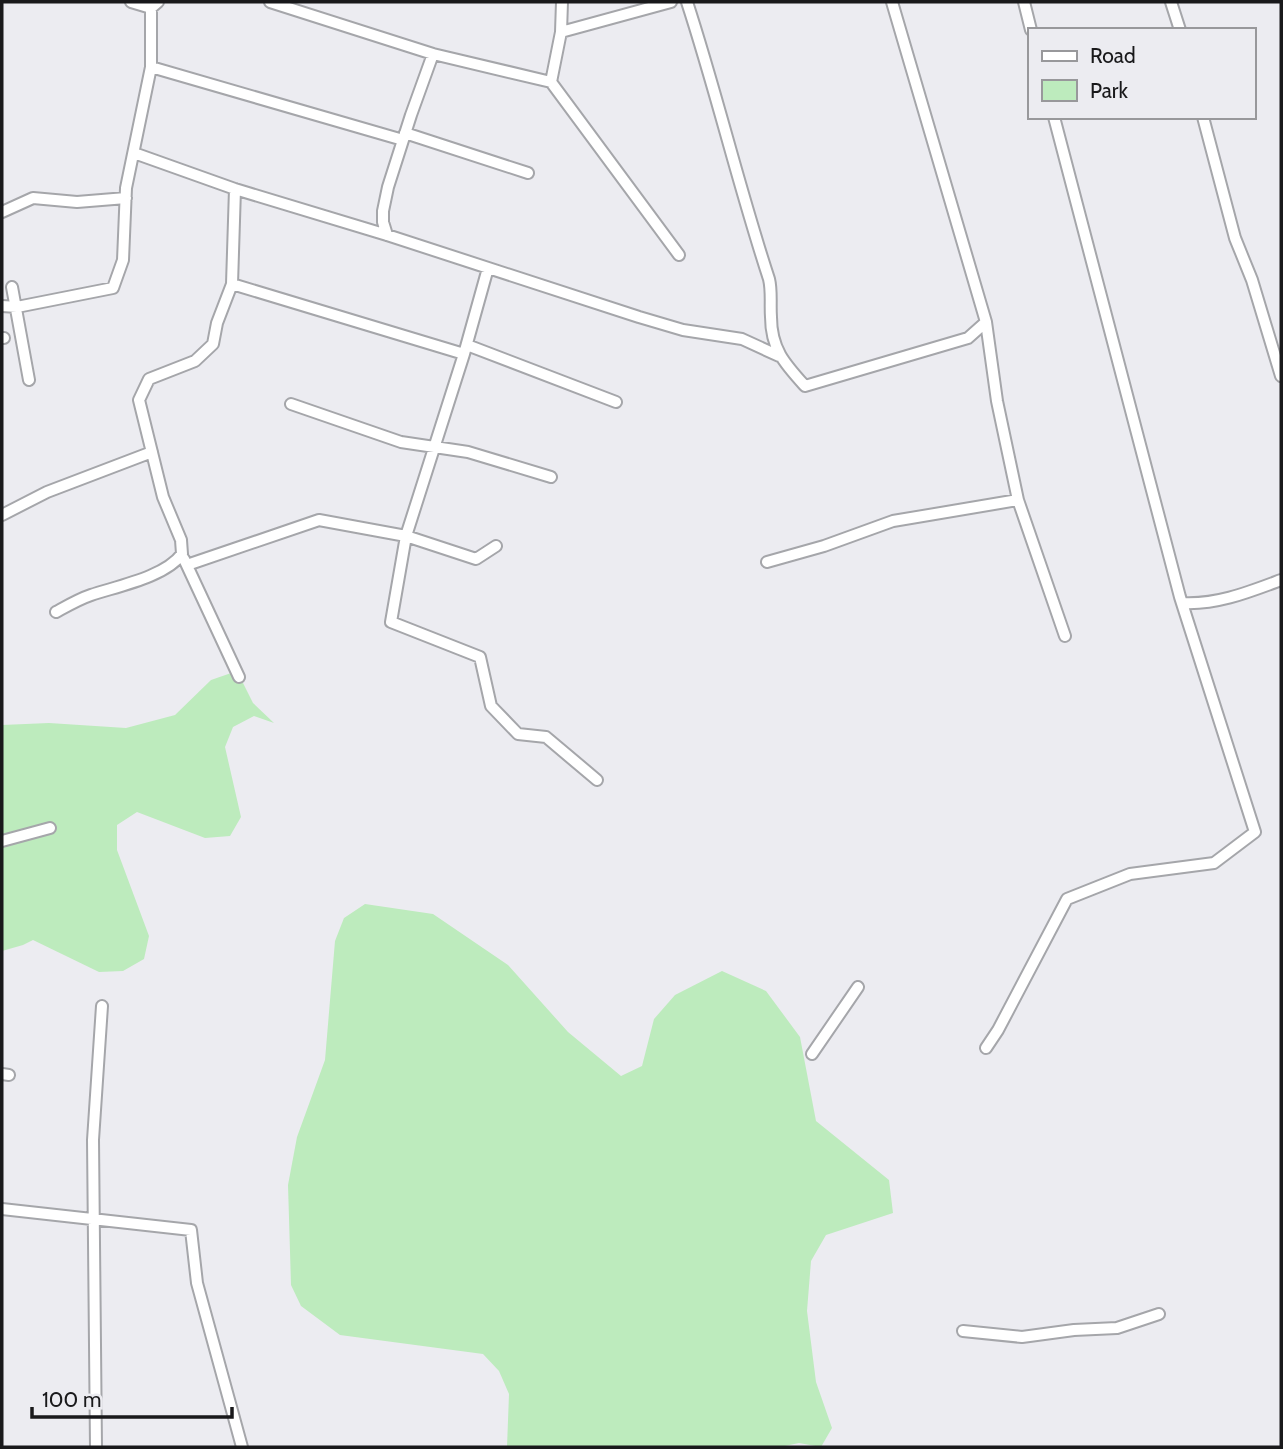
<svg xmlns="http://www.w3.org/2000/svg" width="1283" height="1449" viewBox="0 0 1283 1449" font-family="Cabin,sans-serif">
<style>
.green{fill:#bdebbd}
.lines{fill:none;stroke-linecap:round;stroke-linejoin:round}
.street-casing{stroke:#a5a6aa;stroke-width:14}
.street{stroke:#fff;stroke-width:10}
</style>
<rect width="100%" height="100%" fill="#ececf1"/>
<path class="green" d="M 237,671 L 253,703 L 274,723 L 254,716 L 233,727 L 225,747 L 241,817 L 230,836 L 205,838 L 137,812 L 117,825 L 117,850 L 149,936 L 144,959 L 123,971 L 99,972 L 33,940 L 23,945 L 2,951 L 2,725 L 49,723 L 126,728 L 175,715 L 211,680 Z
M 365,904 L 433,914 L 508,965 L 568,1032 L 621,1076 L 642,1066 L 654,1019 L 675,995 L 722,971 L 766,991 L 800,1037 L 816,1121 L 889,1180 L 893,1213 L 826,1235 L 811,1261 L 807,1311 L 816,1382 L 832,1428 L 821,1447 L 799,1443 L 780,1447 L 507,1447 L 509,1394 L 499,1371 L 483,1354 L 340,1335 L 301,1306 L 291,1285 L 288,1185 L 297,1137 L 325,1060 L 335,941 L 344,918 Z"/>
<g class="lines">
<g class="street-casing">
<path id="street" d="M 131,2 L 151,8 L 158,2
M 270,2 L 433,54 L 551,82 L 679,255
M 687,2 C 717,94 739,188 769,279 C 772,291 770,305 771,317 C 771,349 785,364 805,386 L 968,338 L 986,322
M 892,2 L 986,322 L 997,401 L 1018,500 L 1065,636
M 1024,2 L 1031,30
M 1171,2 L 1180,30
M 561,32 L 671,2
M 151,67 L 403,140
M 551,82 L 561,32 L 562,2
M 1203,117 L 1235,238 L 1252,280 L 1281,376
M 405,133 L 528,173
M 134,153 L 235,189 L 387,235 L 639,317 L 683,330 L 742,339 L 779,356
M 2,212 L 33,198 L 77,202 L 126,198
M 387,235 L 383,222 L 383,211 L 388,187 L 411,115 L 433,54
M 488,268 L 464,354 L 406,536 L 391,622 L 480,657 L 491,706 L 518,734 L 546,737 L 597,780
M 232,284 L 464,354
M 12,287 L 29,380
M 2,306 L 17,307 L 113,288 L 123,260 L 126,188 L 151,67 L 151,8
M 2,338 L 4,338
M 467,345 L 616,402
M 291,404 L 401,442 L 468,452 L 551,477
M 2,515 L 47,492 L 152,452
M 184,559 L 239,677
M 767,562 L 824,546 L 893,521 L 1018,500
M 187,565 L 319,520 L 406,536 L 476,559 L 496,546
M 1182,603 C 1217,605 1249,592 1281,580
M 56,612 C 67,606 79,599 91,595 C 118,586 165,577 182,554 L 181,540 L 163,497 L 139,400 L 149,379 L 195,361 L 213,344 L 217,323 L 232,284 L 235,189
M 2,841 L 50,828
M 986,1048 L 998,1030 L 1067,899 L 1130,874 L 1214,863 L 1255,832 L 1180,597 L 1054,117
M 812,1054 L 858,987
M 2,1074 L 9,1075
M 2,1209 L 191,1230 L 197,1283 L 242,1447
M 963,1331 L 1022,1337 L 1074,1330 L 1117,1328 L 1159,1314
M 96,1447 L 93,1140 L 102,1006"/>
</g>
<use href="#street" class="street"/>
</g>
<rect width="1283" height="1449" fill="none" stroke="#19191b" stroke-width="7"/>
<rect x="1028" y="28" width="228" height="91" fill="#ececf1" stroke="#98989b" stroke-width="2"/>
<rect x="1042" y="51" width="35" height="10" fill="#ffffff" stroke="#98989b" stroke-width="2"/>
<text x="1090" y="63" font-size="21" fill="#19191b">Road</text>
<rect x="1042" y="80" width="35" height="21" fill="#bdebbd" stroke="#98989b" stroke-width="2"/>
<text x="1090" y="98" font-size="21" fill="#19191b">Park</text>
<path d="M32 1407v10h200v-10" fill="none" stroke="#19191b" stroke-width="3.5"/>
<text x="42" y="1407" font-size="21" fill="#19191b" stroke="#ececf1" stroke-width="5" paint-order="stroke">100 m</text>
</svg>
